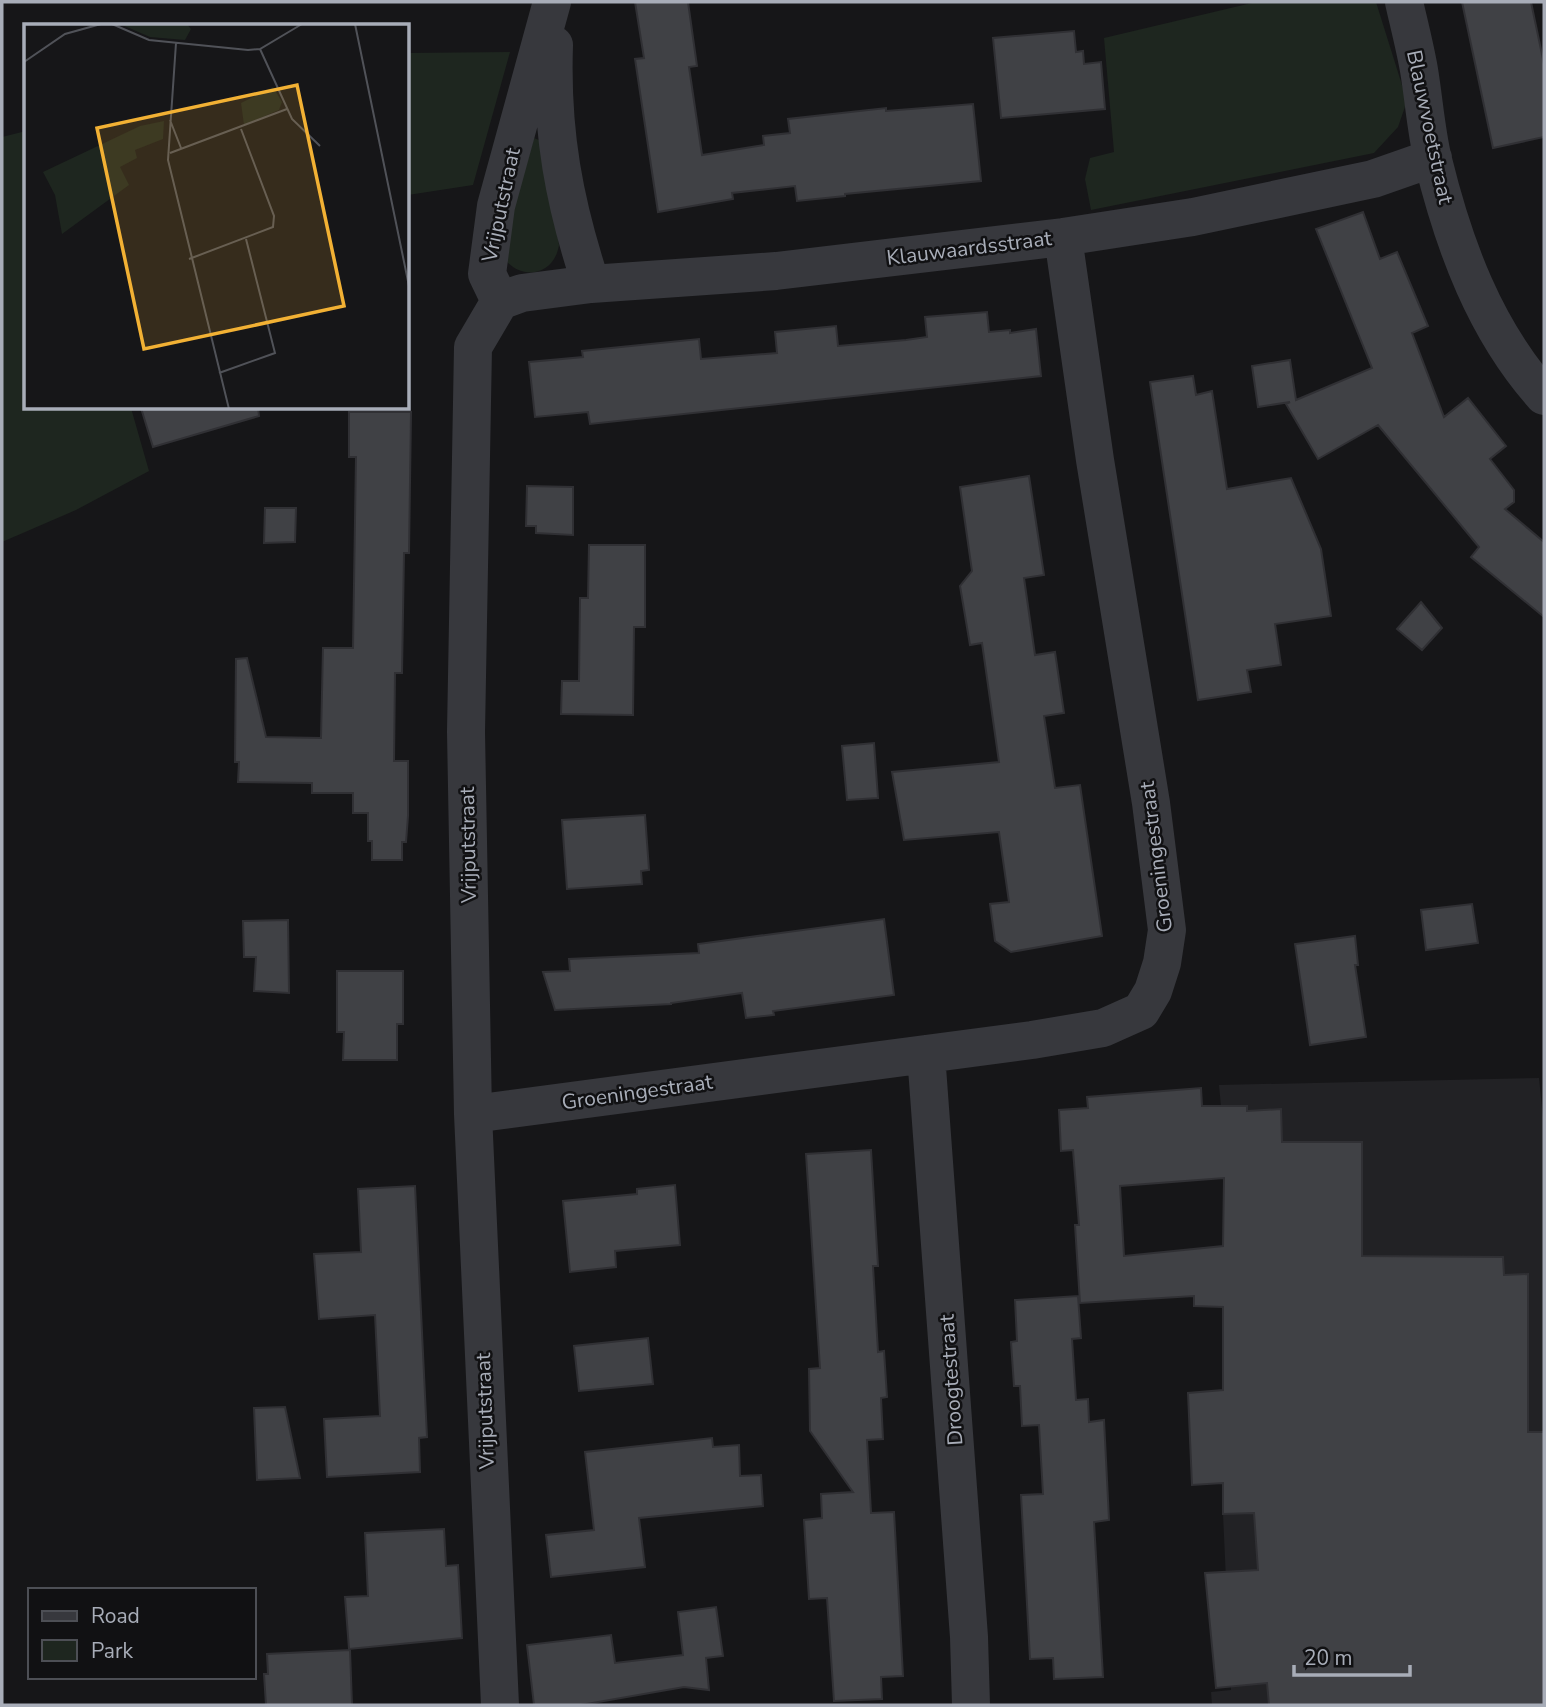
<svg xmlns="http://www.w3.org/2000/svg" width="1546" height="1707" viewBox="0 0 1546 1707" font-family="'Nunito Sans',sans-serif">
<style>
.built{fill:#222225}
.green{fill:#1e261f}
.building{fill:#404145;stroke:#303034;stroke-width:2;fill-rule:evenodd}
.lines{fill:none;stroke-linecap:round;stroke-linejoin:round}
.minor{stroke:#37383d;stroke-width:38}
.labels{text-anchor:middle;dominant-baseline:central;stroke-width:5;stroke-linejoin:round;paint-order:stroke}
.street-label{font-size:21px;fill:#a8adb8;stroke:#111113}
.inset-road{fill:none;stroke:#505258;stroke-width:2}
.view{fill:#f2b134;fill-opacity:0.15;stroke:#f2b134;stroke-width:3.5}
.inset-edge{fill:none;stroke:#a8adb8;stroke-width:3.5}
</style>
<rect width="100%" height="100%" fill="#161618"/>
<path class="built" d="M 1539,1078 L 1544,1127 L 1544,1705 L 1212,1705 L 1211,1692 L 1231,1690 L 1223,1514 L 1224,1139 L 1219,1085 Z"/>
<path class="green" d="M 1256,2 L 1376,2 L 1407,101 L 1398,127 L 1374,153 L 1091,210 L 1085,179 L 1090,158 L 1114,152 L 1104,38 Z
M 510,52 L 473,185 L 408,195 L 408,53 Z
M 26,131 L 26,408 L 131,408 L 149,471 L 76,510 L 2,542 L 2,137 Z
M 534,138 L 541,141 L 545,148 L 559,245 C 554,278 516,282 501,253 Z"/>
<path class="building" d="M 635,2 L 688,2 L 697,66 L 689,67 L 702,155 L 764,145 L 763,136 L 790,133 L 788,119 L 886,108 L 886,111 L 973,104 L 981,181 L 845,194 L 845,196 L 797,201 L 795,186 L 732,193 L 733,199 L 658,212 L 635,59 L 644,58 Z
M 1462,2 L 1531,2 L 1544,64 L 1544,137 L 1493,148 Z
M 1074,31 L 1076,52 L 1083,51 L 1084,64 L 1101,62 L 1105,109 L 1001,118 L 993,38 Z
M 1363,212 L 1380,259 L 1397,252 L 1428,326 L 1412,333 L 1444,417 L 1468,398 L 1506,446 L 1490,459 L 1514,490 L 1514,502 L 1505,509 L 1544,542 L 1544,617 L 1471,557 L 1479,547 L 1378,425 L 1318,459 L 1286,404 L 1290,402 L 1258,407 L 1252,366 L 1290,360 L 1296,400 L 1372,368 L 1316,229 Z
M 987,312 L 989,332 L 1010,330 L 1010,333 L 1036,329 L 1041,376 L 590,424 L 588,412 L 535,417 L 529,362 L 583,357 L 582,351 L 699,339 L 701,359 L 777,353 L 775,332 L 836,326 L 838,346 L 906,340 L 927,337 L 925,317 Z
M 1193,376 L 1196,395 L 1212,391 L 1227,489 L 1291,478 L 1321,549 L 1331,616 L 1275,624 L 1281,665 L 1247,670 L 1251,692 L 1198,700 L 1150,382 Z
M 141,408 L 258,408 L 259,416 L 153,447 Z
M 349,412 L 411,412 L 409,553 L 404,553 L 402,673 L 395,673 L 394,761 L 408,761 L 408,816 L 406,842 L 402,842 L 402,860 L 372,860 L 372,841 L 368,841 L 368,813 L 353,813 L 353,793 L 312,793 L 312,783 L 238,782 L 239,762 L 235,762 L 236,659 L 247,658 L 266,737 L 321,738 L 323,648 L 353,648 L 356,457 L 349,457 Z
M 1029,476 L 1044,575 L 1024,578 L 1035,655 L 1055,652 L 1064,713 L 1044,716 L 1055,788 L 1080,785 L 1102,936 L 1011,952 L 995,941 L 990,904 L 1009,902 L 999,832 L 904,840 L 892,772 L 999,762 L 982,643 L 970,645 L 960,586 L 972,571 L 960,487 Z
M 527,486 L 573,487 L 573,535 L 536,533 L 536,526 L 526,526 Z
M 265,508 L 296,508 L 295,542 L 264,543 Z
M 589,545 L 645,545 L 645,627 L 634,627 L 633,715 L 561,714 L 562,681 L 579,681 L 580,598 L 588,598 Z
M 1421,602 L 1442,628 L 1422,650 L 1397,629 Z
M 874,743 L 878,798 L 847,800 L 842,746 Z
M 645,815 L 649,870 L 641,871 L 642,884 L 567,889 L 562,820 Z
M 1472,904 L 1478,943 L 1426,950 L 1421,910 Z
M 884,919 L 894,995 L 773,1011 L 774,1015 L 746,1018 L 742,993 L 671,1003 L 671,1004 L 555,1010 L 543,972 L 570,971 L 569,959 L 699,953 L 698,944 Z
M 288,920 L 289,993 L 254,991 L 256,957 L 244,957 L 243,921 Z
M 1355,936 L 1358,965 L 1355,965 L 1366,1037 L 1310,1045 L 1295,944 Z
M 337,971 L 403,971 L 403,1024 L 397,1024 L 397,1060 L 343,1060 L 344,1032 L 337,1032 Z
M 1201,1088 L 1202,1106 L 1247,1106 L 1247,1111 L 1281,1109 L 1282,1142 L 1362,1142 L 1362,1256 L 1503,1257 L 1504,1275 L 1528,1274 L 1528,1432 L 1544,1432 L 1544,1705 L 1269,1705 L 1267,1683 L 1216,1688 L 1205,1573 L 1258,1570 L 1254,1513 L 1223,1514 L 1223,1483 L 1192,1485 L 1188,1393 L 1223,1390 L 1223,1307 L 1194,1306 L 1194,1296 L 1080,1303 L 1075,1225 L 1079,1225 L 1073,1150 L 1061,1151 L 1059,1110 L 1088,1108 L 1087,1097 ZM 1224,1178 L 1223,1246 L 1124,1256 L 1120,1186 Z
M 871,1150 L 878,1266 L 873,1266 L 878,1352 L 884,1351 L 887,1397 L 881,1398 L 883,1439 L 867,1440 L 871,1513 L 894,1512 L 903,1676 L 881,1677 L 882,1699 L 834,1701 L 827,1598 L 809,1599 L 804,1520 L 822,1518 L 821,1494 L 853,1492 L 810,1431 L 809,1369 L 820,1368 L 806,1154 Z
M 675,1185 L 680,1245 L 615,1251 L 616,1267 L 570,1272 L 563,1201 L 637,1194 L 637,1189 Z
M 415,1186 L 427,1437 L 419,1438 L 420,1472 L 327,1477 L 324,1419 L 380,1416 L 375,1315 L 319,1319 L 314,1254 L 361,1252 L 358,1189 Z
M 1078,1296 L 1081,1338 L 1072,1339 L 1076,1400 L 1088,1399 L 1089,1422 L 1104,1420 L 1109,1520 L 1094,1522 L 1103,1677 L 1054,1679 L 1053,1658 L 1030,1659 L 1021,1495 L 1043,1494 L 1039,1425 L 1022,1426 L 1020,1386 L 1014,1386 L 1011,1342 L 1017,1341 L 1015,1300 Z
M 648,1338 L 653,1384 L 579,1391 L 574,1346 Z
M 285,1407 L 300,1478 L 257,1480 L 254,1408 Z
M 712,1438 L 713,1447 L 739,1445 L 740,1476 L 761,1475 L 763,1506 L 639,1518 L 645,1567 L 551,1577 L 546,1535 L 594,1530 L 585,1452 Z
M 444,1529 L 446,1566 L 458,1565 L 462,1638 L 349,1649 L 345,1597 L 368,1596 L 365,1533 Z
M 716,1607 L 723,1656 L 706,1658 L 709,1690 L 684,1687 L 581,1705 L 534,1705 L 527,1645 L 611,1635 L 615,1663 L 683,1655 L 678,1612 Z
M 350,1650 L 352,1705 L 266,1705 L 264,1674 L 268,1674 L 267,1654 Z"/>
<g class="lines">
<path class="minor" d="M 1404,2 C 1409,24 1415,47 1419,70 C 1424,100 1426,131 1433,160 C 1454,246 1485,330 1544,396
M 554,45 C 551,132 564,202 591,284
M 500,301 L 522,293 L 591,284 L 776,271 L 1063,237 L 1193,217 L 1373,179 L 1433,158
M 500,301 L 487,274 L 496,206 L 552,2
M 926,1054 L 969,1637 L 971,1705
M 473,1114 L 1032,1040 L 1103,1028 L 1141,1011 L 1153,991 L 1162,963 L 1167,930 L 1151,803 L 1095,460 L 1063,237
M 500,1705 L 473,1114 L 466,732 L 473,347 L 500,301"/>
</g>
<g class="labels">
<g class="street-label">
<text transform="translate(1430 127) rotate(78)">Blauwvoetstraat</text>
<text transform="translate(501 205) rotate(-78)">Vrijputstraat</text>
<text transform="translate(969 248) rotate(-7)">Klauwaardsstraat</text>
<text transform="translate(468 845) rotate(-91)">Vrijputstraat</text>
<text transform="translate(1156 857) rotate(-97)">Groeningestraat</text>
<text transform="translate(637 1092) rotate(-8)">Groeningestraat</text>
<text transform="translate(951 1380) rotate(-94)">Droogtestraat</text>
<text transform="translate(485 1411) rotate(-92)">Vrijputstraat</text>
</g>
</g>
<g transform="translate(24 24)">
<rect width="385" height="385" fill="#161618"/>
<path d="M 96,0 L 163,0 L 167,5 L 161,16 L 126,13 ZM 249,63 L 258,78 L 255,86 L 220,101 L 217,79 ZM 140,97 L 139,115 L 111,126 L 113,134 L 96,143 L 105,161 L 38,210 L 31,171 L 19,148 L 116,102 Z" fill="#1e261f"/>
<path class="inset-road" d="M 88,0 L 125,16 L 224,26 L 236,25 L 278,0M 331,0 L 385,262M 152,19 L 144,136 L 205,385M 236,25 L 268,95 L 296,122M 0,38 L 41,10 L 77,0M 146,96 L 157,124M 146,129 L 263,85M 165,235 L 249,203 L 250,192 L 217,105M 195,349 L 251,329 L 222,215"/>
<path class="view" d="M 273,61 L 320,282 L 120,325 L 73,104 Z"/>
<rect width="385" height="385" class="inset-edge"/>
</g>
<rect width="1546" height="1707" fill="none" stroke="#a8adb8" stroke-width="7"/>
<rect x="28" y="1588" width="228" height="91" fill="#111113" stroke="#4d4f55" stroke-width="2"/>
<rect x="42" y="1611" width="35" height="10" fill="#37383d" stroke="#4d4f55" stroke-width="2"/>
<text x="91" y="1623" font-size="21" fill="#a8adb8">Road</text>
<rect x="42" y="1640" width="35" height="21" fill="#1e261f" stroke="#4d4f55" stroke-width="2"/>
<text x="91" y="1658" font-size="21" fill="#a8adb8">Park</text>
<path d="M1294 1665v10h116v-10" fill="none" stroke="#a8adb8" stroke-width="3.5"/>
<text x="1304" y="1665" font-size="21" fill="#a8adb8" stroke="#111113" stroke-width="5" paint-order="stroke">20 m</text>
</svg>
